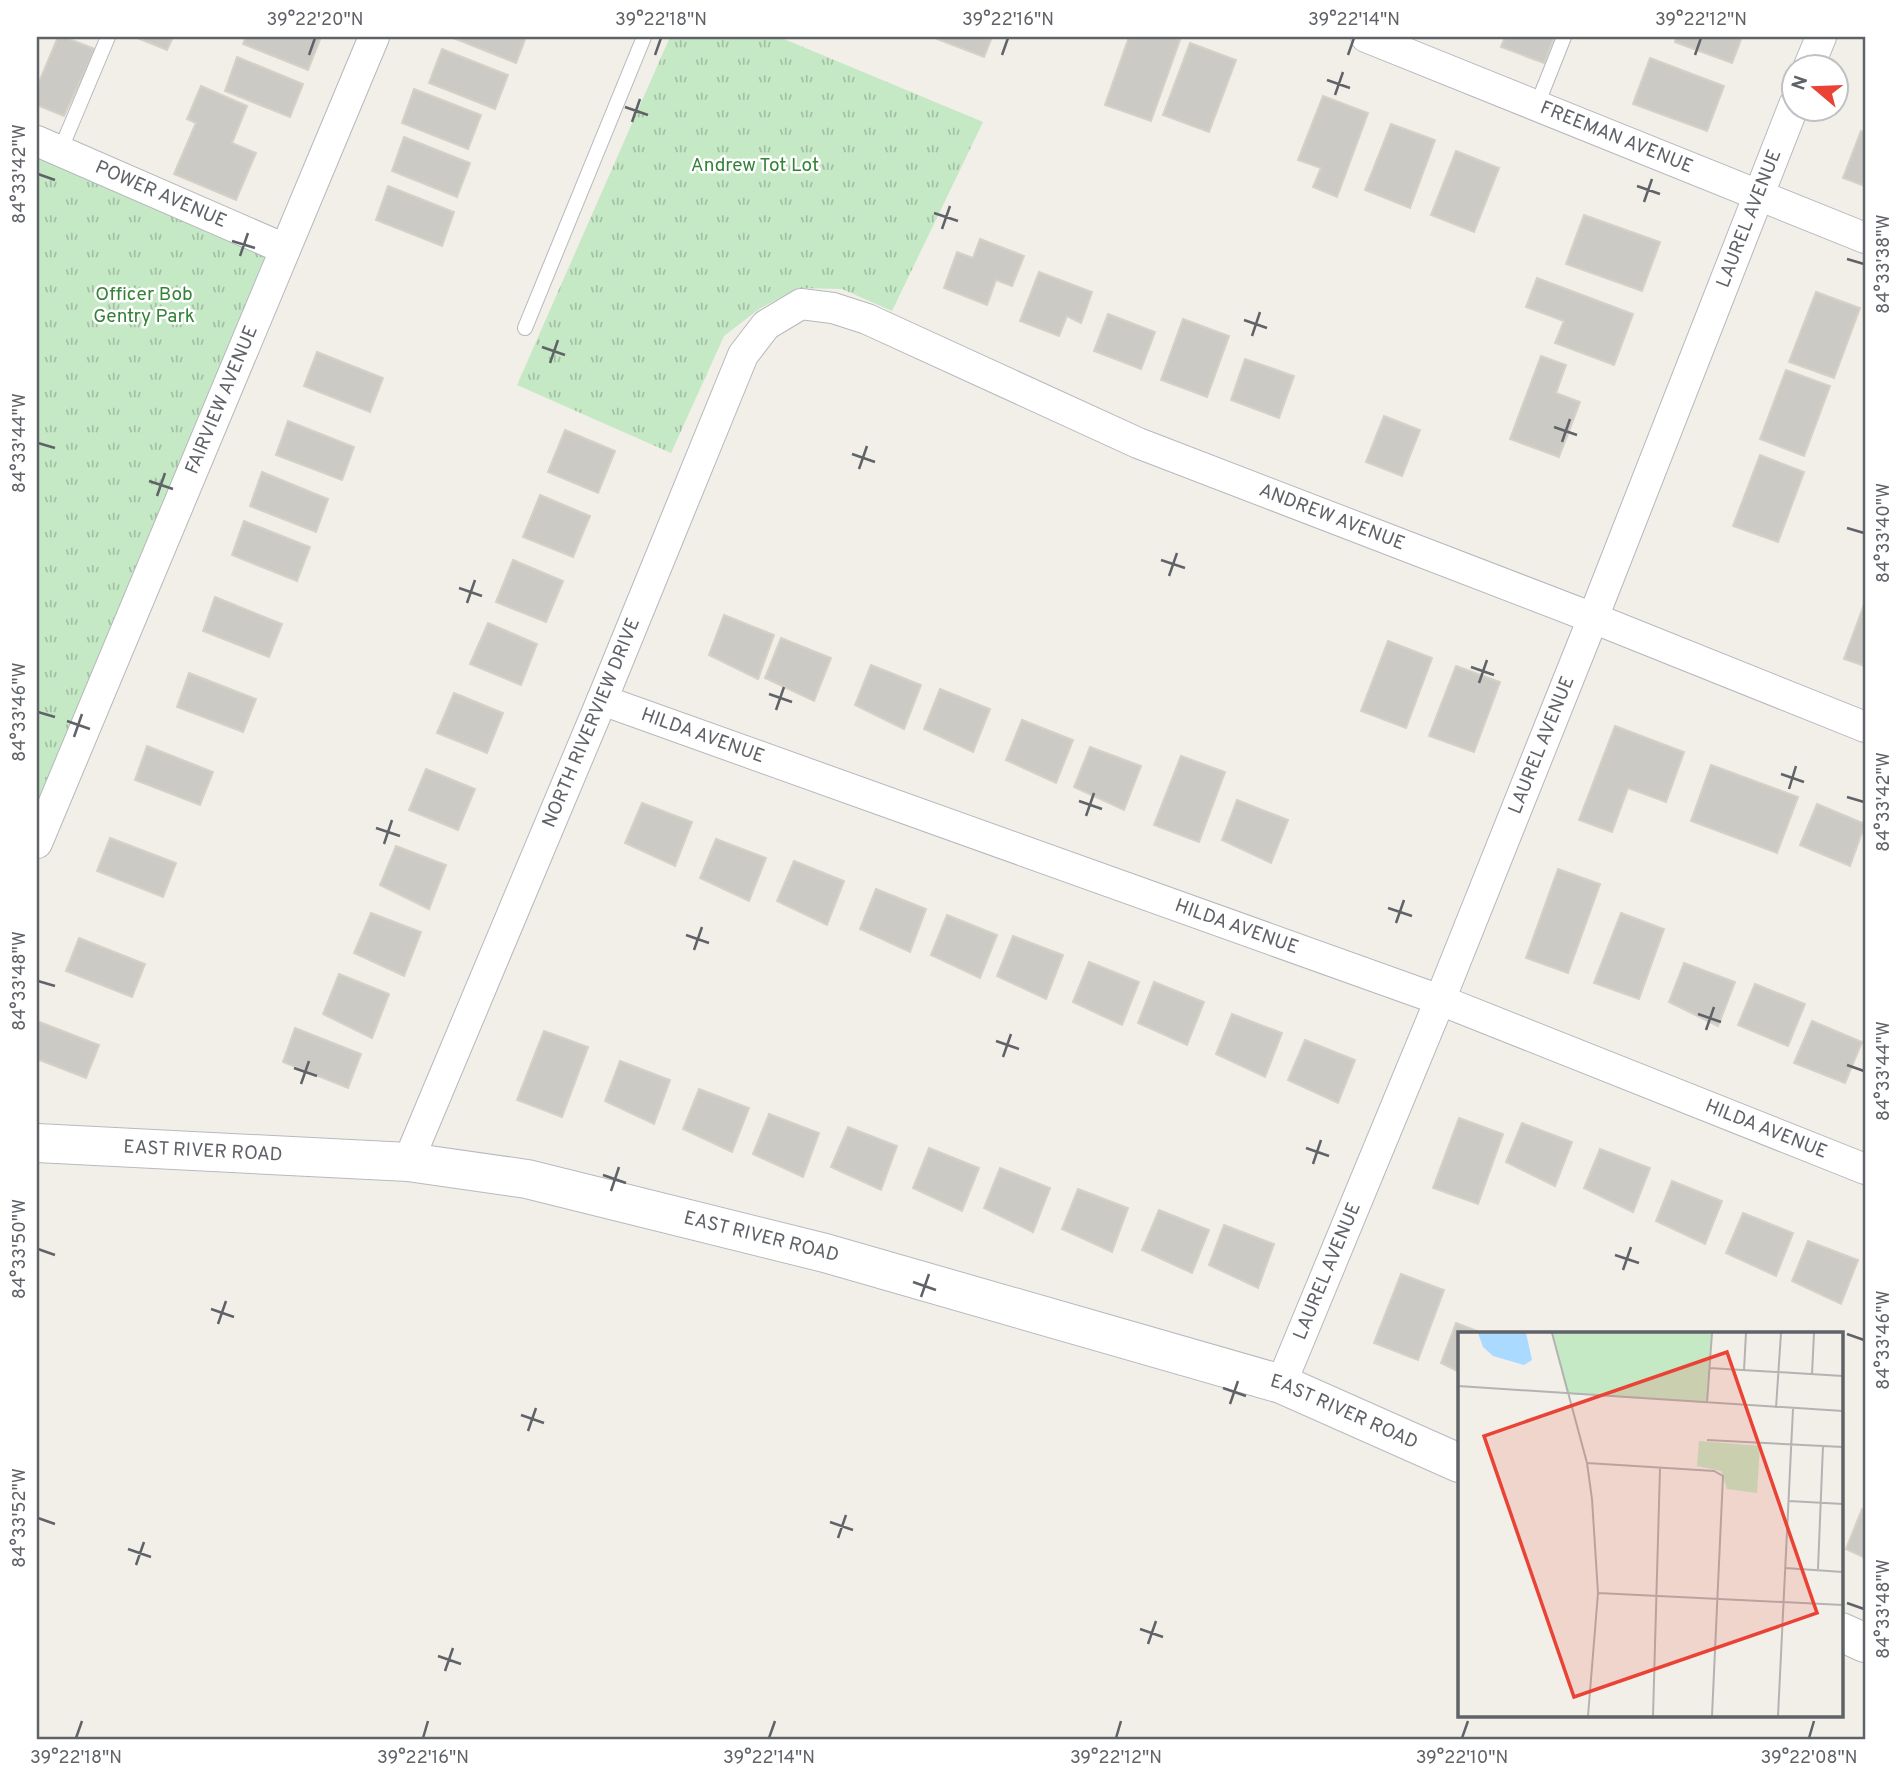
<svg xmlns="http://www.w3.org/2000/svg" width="1902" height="1776" viewBox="0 0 1902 1776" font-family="Overpass,sans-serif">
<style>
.park{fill:url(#park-tufts)}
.building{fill:#cccac5;stroke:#d6d1c6;stroke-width:2}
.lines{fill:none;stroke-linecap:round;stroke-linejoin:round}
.lane-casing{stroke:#b5b8bc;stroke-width:16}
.street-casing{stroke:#b5b8bc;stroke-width:32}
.secondary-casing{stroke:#b6babf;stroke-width:40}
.lane{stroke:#fff;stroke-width:14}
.street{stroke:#fff;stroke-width:30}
.secondary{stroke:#fff;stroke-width:38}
.ticks{fill:none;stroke:#5f6368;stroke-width:2.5}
.labels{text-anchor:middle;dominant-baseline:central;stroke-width:5;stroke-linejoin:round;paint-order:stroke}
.street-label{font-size:19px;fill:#5f6368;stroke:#fff}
.park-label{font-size:19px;fill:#348238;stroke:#fff}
.inset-road{fill:none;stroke:#b3b3b1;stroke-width:2}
.view{fill:#ea4335;fill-opacity:0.15;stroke:#ea4335;stroke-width:3.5}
.inset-edge{fill:none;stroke:#5f6368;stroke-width:3.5}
.neatline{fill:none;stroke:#5f6368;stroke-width:2.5}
.ticks-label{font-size:18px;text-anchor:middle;fill:#5f6368}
</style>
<defs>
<pattern id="park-tufts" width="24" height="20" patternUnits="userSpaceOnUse" patternTransform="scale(1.75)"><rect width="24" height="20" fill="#c5e8c5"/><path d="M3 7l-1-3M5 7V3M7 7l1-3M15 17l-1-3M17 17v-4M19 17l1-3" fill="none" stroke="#a3c0a4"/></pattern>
</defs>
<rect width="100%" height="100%" fill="#f1efe8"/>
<path class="park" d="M 670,37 L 779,37 L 983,122 L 892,311 L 842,289 L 798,288 L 759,309 L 724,336 L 671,453 L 517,385 Z
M 37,141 L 285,249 L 37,843 Z"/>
<path class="building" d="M 58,37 L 64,37 L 95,49 L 64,116 L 37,105 L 37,87 Z
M 135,37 L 173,37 L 167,50 Z
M 246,37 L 321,37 L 308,70 L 243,44 Z
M 451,37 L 526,37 L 516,63 Z
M 938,37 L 992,37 L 984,57 L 937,39 Z
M 1129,37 L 1171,37 L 1180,40 L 1151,121 L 1105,105 Z
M 1505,37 L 1554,37 L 1544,63 L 1501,47 Z
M 1676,37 L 1742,37 L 1732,63 L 1675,42 Z
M 1190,43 L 1236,60 L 1209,132 L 1163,115 Z
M 442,49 L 508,75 L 495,109 L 429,83 Z
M 237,57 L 303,84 L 290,117 L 225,91 Z
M 1650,58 L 1724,86 L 1707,131 L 1633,104 Z
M 201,86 L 247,106 L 232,143 L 256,153 L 236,200 L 174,174 L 196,123 L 187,119 Z
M 414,89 L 481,115 L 468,149 L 402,123 Z
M 1323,96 L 1368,113 L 1337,197 L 1313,187 L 1321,168 L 1298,160 Z
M 1391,124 L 1435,140 L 1410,208 L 1365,190 Z
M 1861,131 L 1865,133 L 1865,186 L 1843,178 Z
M 404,137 L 470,163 L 457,197 L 392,171 Z
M 1456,151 L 1499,168 L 1474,232 L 1431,215 Z
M 388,186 L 454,212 L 442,246 L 376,220 Z
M 1584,215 L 1660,242 L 1642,291 L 1566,264 Z
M 980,239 L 1024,256 L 1012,286 L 996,280 L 987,305 L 944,288 L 957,252 L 973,258 Z
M 1039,272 L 1092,292 L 1081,323 L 1067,316 L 1059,336 L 1020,321 Z
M 1537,278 L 1633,314 L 1614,365 L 1555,343 L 1564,321 L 1526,307 Z
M 1816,292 L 1860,308 L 1834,378 L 1789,362 Z
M 1108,314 L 1155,332 L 1141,369 L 1094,351 Z
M 1183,319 L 1229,336 L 1207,397 L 1161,380 Z
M 317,352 L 383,378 L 370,412 L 304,386 Z
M 1541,356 L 1566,365 L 1556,393 L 1580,402 L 1559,457 L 1510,439 Z
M 1245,359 L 1294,376 L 1279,418 L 1231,400 Z
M 1786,370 L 1830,386 L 1804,456 L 1760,439 Z
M 1384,416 L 1420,430 L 1402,476 L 1366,462 Z
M 288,421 L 354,447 L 342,480 L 276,455 Z
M 565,430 L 615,451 L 598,493 L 548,472 Z
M 1760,455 L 1804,472 L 1778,542 L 1733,526 Z
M 262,472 L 328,499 L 316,532 L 250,506 Z
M 540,495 L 590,516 L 573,557 L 523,537 Z
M 244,521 L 310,547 L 297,581 L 232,555 Z
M 513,560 L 563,581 L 546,622 L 496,602 Z
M 215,597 L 282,624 L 269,657 L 203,631 Z
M 1865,602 L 1865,666 L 1844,659 Z
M 724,615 L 774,635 L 758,679 L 709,655 Z
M 488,623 L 537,644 L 521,685 L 470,664 Z
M 781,638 L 831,658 L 814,701 L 765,678 Z
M 1388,641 L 1432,658 L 1406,728 L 1361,711 Z
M 871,665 L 921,685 L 904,729 L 855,705 Z
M 1456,666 L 1500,682 L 1474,752 L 1429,736 Z
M 189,673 L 256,699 L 243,732 L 177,707 Z
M 940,689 L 990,709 L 973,752 L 924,729 Z
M 454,693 L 503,713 L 487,753 L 437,733 Z
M 1022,720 L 1073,740 L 1056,783 L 1006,760 Z
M 1615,726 L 1684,752 L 1666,802 L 1628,788 L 1612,832 L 1579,820 Z
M 147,746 L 213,772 L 200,805 L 135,780 Z
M 1090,747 L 1141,766 L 1124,810 L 1074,787 Z
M 1181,756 L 1225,772 L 1199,842 L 1154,825 Z
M 1711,765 L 1798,797 L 1777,853 L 1691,821 Z
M 426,769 L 475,789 L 458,830 L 409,810 Z
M 1237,800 L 1288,820 L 1271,863 L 1222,840 Z
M 642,803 L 692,822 L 675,866 L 625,843 Z
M 1817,804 L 1865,824 L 1850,866 L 1800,845 Z
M 110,838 L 176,863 L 163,897 L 97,871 Z
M 716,839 L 766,858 L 749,901 L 700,878 Z
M 396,846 L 446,865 L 429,909 L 380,885 Z
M 794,861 L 844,881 L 827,925 L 777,901 Z
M 1558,869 L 1600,884 L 1568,973 L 1526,958 Z
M 876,889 L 926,909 L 910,952 L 860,929 Z
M 371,913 L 421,932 L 404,976 L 354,953 Z
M 1621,913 L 1664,929 L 1639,999 L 1594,983 Z
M 947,915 L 997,935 L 980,978 L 931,955 Z
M 1013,936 L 1063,955 L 1046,999 L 997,976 Z
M 79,938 L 145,964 L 132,997 L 66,971 Z
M 1089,962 L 1139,982 L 1122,1025 L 1073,1002 Z
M 1684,963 L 1735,982 L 1718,1026 L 1669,1002 Z
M 339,974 L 389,994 L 372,1038 L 323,1014 Z
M 1154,982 L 1204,1002 L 1187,1045 L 1138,1023 Z
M 1755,984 L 1805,1004 L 1788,1046 L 1738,1025 Z
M 1232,1014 L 1282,1033 L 1265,1077 L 1216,1054 Z
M 37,1021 L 99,1045 L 86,1078 L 37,1059 Z
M 1812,1021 L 1862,1042 L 1845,1083 L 1794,1063 Z
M 295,1028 L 361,1054 L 348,1088 L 283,1062 Z
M 544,1031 L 588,1047 L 562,1117 L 517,1100 Z
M 1305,1040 L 1355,1060 L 1338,1103 L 1288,1080 Z
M 620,1061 L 670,1080 L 654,1124 L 605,1101 Z
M 699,1089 L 749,1108 L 732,1152 L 683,1129 Z
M 769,1114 L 819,1133 L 803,1177 L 753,1154 Z
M 1459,1118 L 1503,1134 L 1478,1204 L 1433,1188 Z
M 1522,1123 L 1572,1142 L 1555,1186 L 1506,1162 Z
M 848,1127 L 897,1146 L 881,1190 L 831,1167 Z
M 929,1148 L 979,1168 L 962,1211 L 913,1188 Z
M 1600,1149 L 1650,1168 L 1633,1212 L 1584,1188 Z
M 1000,1168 L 1050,1188 L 1033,1232 L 984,1208 Z
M 1672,1181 L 1722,1201 L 1705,1244 L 1656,1221 Z
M 1078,1189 L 1128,1208 L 1112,1252 L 1062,1229 Z
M 1159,1210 L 1209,1230 L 1192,1273 L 1142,1250 Z
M 1743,1213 L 1793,1233 L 1776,1276 L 1726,1253 Z
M 1224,1225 L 1274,1244 L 1258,1288 L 1209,1265 Z
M 1808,1241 L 1858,1260 L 1841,1304 L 1792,1281 Z
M 1401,1274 L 1444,1290 L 1418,1360 L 1374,1343 Z
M 1456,1323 L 1482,1333 L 1459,1333 L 1459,1372 L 1441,1363 Z
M 1862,1509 L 1865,1510 L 1865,1558 L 1846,1549 Z"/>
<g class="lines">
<g class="lane-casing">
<path id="lane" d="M 1537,105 L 1564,37
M 60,151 L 108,37
M 525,328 L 644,37"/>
</g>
<g class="street-casing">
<g id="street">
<path id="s1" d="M 1366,37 L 1865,238"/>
<path d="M 1809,66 L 1821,37"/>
<path id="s2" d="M 37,141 L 285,249"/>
<path id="s3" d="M 602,700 L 1440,1000 L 1865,1169"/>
<path id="s4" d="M 37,843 L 374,37"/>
<path id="s5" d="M 408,1162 L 602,700 L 743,355 L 766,325 L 801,304 L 833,308 L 867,319 L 1138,443 L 1593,618 L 1865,727"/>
<path id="s6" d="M 1281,1384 L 1440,1000 L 1593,618 L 1794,105"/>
</g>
</g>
<g class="secondary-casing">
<g id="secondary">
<path id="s7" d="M 37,1143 L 408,1162 L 527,1179 L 825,1253 L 1281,1384 L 1459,1463"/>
<path d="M 1841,1632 L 1865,1643"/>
</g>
</g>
<use href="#lane" class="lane"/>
<use href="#street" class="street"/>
<use href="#secondary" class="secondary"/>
</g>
<path class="ticks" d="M 309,55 L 315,38M 655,55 L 661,38M 1002,55 L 1008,38M 1348,55 L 1354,38M 1695,55 L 1701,38M 1327,80 L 1350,88M 1335,95 L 1343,72M 625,107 L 648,115M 632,122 L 640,99M 38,174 L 55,180M 1637,186 L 1660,194M 1644,202 L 1652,179M 934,213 L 958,221M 942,229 L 950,206M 232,241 L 255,248M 240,256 L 248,233M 1847,259 L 1864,264M 1244,320 L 1267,328M 1252,336 L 1260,312M 542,347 L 565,355M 550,363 L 558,340M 1554,427 L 1577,435M 1562,442 L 1570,419M 38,443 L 55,448M 852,454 L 875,462M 859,469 L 867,446M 149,481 L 173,489M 157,496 L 165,473M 1847,528 L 1864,533M 1161,560 L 1185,568M 1169,576 L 1177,553M 459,588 L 482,596M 467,603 L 475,580M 1471,667 L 1494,675M 1479,683 L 1487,660M 769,694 L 792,702M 776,710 L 784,687M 38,712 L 55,717M 67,721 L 90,729M 74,737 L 82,714M 1781,774 L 1804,782M 1789,789 L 1796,766M 1847,797 L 1864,802M 1079,801 L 1102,809M 1086,816 L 1094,793M 376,828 L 400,836M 384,844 L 392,820M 1388,908 L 1412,916M 1396,923 L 1404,900M 686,935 L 709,943M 694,950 L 702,927M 38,981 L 55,986M 1698,1014 L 1721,1022M 1706,1030 L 1714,1007M 996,1041 L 1019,1049M 1003,1057 L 1011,1034M 1847,1065 L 1864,1071M 294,1068 L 317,1076M 301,1084 L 309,1061M 1306,1148 L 1329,1156M 1313,1164 L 1321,1140M 603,1175 L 626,1183M 611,1191 L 619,1167M 38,1249 L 55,1255M 1615,1255 L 1639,1263M 1623,1270 L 1631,1247M 913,1282 L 936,1290M 921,1297 L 929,1274M 211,1309 L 234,1317M 218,1324 L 226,1301M 1847,1334 L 1864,1340M 1223,1388 L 1246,1396M 1230,1404 L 1238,1381M 521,1415 L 544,1423M 528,1431 L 536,1408M 38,1518 L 55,1524M 830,1522 L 853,1530M 838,1538 L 846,1515M 128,1549 L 151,1557M 136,1565 L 144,1542M 1847,1603 L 1864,1609M 1140,1629 L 1163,1637M 1148,1644 L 1156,1621M 438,1656 L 461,1664M 445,1671 L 453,1648M 76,1738 L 82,1721M 423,1738 L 428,1721M 769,1738 L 775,1721M 1116,1738 L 1121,1721M 1462,1738 L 1468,1721M 1809,1738 L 1814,1721"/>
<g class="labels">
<g class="street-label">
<text stroke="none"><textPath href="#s1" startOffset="270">FREEMAN AVENUE</textPath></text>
<text stroke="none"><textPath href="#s2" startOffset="135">POWER AVENUE</textPath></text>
<text stroke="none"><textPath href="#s6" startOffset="1256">LAUREL AVENUE</textPath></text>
<text stroke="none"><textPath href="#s4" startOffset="480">FAIRVIEW AVENUE</textPath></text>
<text stroke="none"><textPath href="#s5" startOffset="1526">ANDREW AVENUE</textPath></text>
<text stroke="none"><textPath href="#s5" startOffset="476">NORTH RIVERVIEW DRIVE</textPath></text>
<text stroke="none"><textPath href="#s3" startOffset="107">HILDA AVENUE</textPath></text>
<text stroke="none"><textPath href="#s6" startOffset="690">LAUREL AVENUE</textPath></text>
<text stroke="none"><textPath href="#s3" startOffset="674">HILDA AVENUE</textPath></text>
<text stroke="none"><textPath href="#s3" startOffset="1241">HILDA AVENUE</textPath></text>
<text stroke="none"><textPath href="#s7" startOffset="166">EAST RIVER ROAD</textPath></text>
<text stroke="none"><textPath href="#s7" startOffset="733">EAST RIVER ROAD</textPath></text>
<text stroke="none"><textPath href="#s6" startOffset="122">LAUREL AVENUE</textPath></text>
<text stroke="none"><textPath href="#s7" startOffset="1342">EAST RIVER ROAD</textPath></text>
</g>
<g class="park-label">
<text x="755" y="166">Andrew Tot Lot</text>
<text x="144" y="295">Officer Bob<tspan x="144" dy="22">Gentry Park</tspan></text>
</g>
</g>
<g transform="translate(1458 1332)">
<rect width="385" height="385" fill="#f1efe8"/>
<path d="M 94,1 L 254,1 L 249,71 L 109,62 ZM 241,109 L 302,114 L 299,161 L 269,157 L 263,139 L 239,134 Z" fill="#c5e8c5"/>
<path d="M 20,1 L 68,1 L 74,28 L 66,33 L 35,24 L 25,15 Z" fill="#aadaff"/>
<path class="inset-road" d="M 94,1 L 129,131 L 134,167 L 140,261 L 130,384M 251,36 L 385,44M 286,38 L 288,1M 354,42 L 356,1M 0,54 L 385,79M 249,71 L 254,1M 318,76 L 323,1M 249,108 L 385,115M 129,131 L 256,139 L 265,144 L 254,384M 331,169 L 385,172M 327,236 L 385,240M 360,237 L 365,114M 140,261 L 385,273M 195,384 L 202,136M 320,384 L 335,77"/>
<path class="view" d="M 269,20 L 359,281 L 116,365 L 26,104 Z"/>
<rect width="385" height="385" class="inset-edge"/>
</g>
<rect width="1902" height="1776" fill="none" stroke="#ffffff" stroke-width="77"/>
<g transform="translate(1815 88) rotate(289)"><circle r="33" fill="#ffffff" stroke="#bfc1c3" stroke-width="2"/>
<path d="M0-5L12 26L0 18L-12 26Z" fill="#ea4335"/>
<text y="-10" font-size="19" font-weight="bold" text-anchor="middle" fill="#5f6368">N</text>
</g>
<rect x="38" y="38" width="1826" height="1700" class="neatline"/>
<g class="ticks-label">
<text x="315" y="25">39°22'20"N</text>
<text x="661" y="25">39°22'18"N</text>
<text x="1008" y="25">39°22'16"N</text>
<text x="1354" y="25">39°22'14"N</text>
<text x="1701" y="25">39°22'12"N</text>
<text transform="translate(19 174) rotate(-90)" y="6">84°33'42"W</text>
<text transform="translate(1883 264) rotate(-90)" y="6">84°33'38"W</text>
<text transform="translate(19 443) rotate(-90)" y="6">84°33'44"W</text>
<text transform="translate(1883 533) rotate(-90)" y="6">84°33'40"W</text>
<text transform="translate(19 712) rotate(-90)" y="6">84°33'46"W</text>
<text transform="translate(1883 802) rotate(-90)" y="6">84°33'42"W</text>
<text transform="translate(19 981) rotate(-90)" y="6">84°33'48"W</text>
<text transform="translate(1883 1071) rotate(-90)" y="6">84°33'44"W</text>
<text transform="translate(19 1249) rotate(-90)" y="6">84°33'50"W</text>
<text transform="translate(1883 1340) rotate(-90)" y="6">84°33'46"W</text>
<text transform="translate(19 1518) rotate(-90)" y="6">84°33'52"W</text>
<text transform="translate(1883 1609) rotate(-90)" y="6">84°33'48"W</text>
<text x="76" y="1763">39°22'18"N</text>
<text x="423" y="1763">39°22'16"N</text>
<text x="769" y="1763">39°22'14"N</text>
<text x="1116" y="1763">39°22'12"N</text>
<text x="1462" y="1763">39°22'10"N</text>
<text x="1809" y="1763">39°22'08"N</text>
</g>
</svg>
